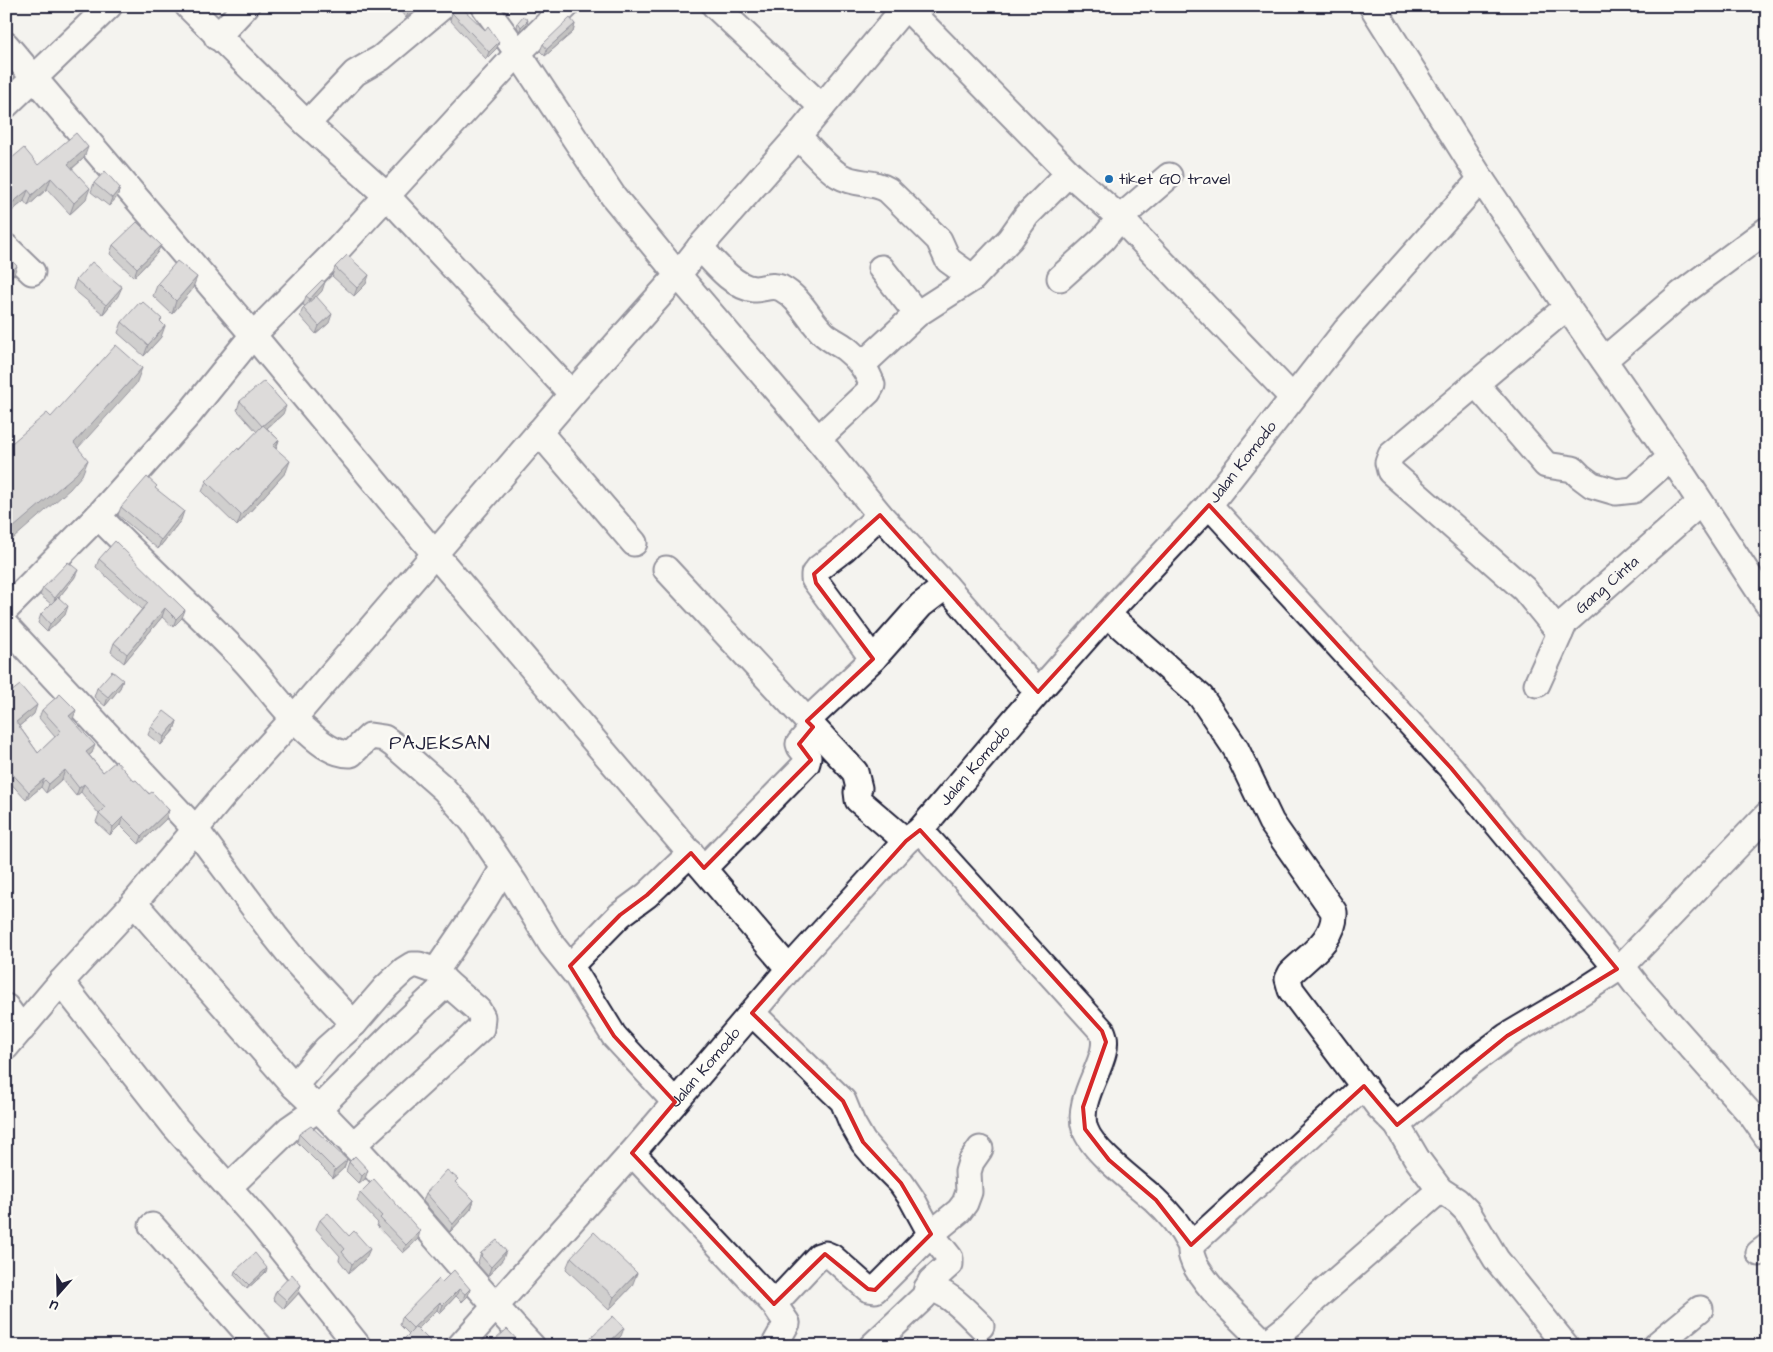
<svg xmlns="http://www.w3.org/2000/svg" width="1773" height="1352" viewBox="0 0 1773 1352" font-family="'Architects Daughter',sans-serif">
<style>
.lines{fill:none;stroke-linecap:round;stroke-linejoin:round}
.minor-casing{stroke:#22223b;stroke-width:29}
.minor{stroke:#fdfcf7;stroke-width:25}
.wall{fill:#a5a4a7;stroke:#22223b}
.shaded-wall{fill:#868688;stroke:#22223b}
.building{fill:#c0bfc2;stroke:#22223b}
.marked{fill:none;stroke:#d62828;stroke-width:4;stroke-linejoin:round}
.poi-dot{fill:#1f6fb2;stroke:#fdfcf7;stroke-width:2}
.labels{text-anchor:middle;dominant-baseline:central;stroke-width:4.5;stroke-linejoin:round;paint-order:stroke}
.poi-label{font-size:16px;fill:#22223b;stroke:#fdfcf7;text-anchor:start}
.street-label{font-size:16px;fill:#22223b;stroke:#fdfcf7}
.quarter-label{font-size:19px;letter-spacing:1px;fill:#22223b;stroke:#fdfcf7}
</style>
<rect width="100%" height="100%" fill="#f4f3ef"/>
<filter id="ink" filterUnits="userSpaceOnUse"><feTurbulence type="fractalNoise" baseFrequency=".02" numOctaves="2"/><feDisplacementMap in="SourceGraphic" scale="10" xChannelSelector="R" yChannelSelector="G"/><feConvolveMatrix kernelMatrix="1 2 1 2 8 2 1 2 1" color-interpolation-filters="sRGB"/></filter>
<g filter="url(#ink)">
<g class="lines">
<g class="minor-casing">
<g id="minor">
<path d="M 188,6 L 307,124 L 386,195 L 572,394"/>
<path d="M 484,6 L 518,53 L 613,196 L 678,275 L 818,439 L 880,515 L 946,586 L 1038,692"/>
<path d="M 715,6 L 822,107"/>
<path d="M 905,6 L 1069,173 L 1120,218 L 1292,397"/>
<path d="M 1372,6 L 1481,179 L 1567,307 L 1671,457 L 1767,603"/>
<path d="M 217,37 L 246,6"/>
<path d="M 6,45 L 253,335 L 434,553 L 789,969"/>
<path d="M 6,105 L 109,6"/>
<path d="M 307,124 L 355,73 L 381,58 L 443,6"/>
<path d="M 798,136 C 810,148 826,168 840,176 C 855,185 874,181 888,190 L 939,240 L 948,260 L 973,278"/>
<path d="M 6,247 L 32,272"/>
<path d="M 700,247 C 714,262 733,287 754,289 C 763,289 772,284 781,288 C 800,298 808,318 823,333 C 829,339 838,343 845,348 C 857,357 868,371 872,385 L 868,392 L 818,439"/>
<path d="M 881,268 L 917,314"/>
<path d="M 1060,278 L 1103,239 L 1120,218 L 1169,176"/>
<path d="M 1604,360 L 1681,294 L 1767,230"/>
<path d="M 862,365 L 917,314 L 973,278 L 1010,239 L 1027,215 L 1069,173"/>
<path d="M 1476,384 L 1546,465 L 1573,469 L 1580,476 L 1592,485 L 1616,492 L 1634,490 L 1671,457"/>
<path d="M 539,432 L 634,543"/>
<path d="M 1209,505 L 1451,768 L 1617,969"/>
<path d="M 880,515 L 844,549 L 819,568 L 814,574 L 814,579 L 873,659 L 921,605 L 946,586"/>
<path d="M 98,516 C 145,564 195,610 242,658 C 265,682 283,710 308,732 C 320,743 335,755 351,754 L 370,736 L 384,738 L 394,745 L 444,789 L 473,822 L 515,884 L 552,945 L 577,976 L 614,1036 L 675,1102"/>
<path d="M 666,569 L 855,772 L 859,788 L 857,792 L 858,800 L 906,841"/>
<path d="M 6,609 L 98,516 L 189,414 L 253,335 L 338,249 L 518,53 L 566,6"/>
<path d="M 1107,614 L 1201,697 L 1236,749 L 1271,822 L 1334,912 C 1336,939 1308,956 1291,973 L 1288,979 L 1291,990 L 1379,1107 L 1397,1125 L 1417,1159 L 1440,1190 L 1457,1201 L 1467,1211 L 1496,1259 L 1566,1346"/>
<path d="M 6,626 L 196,830 L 275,936 L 295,961 L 354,1024"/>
<path d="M 1560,633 L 1524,589 L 1390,471 L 1388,463 L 1391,455 L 1567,307"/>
<path id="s1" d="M 1537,684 L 1565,622 L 1700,503"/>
<path d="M 807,721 L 873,659"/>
<path d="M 920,830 L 1102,1031 C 1115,1056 1074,1096 1085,1129 C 1093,1152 1135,1182 1154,1199 C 1167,1211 1181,1227 1189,1243 C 1192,1247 1190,1252 1192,1257 C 1194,1264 1199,1272 1203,1277 C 1220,1302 1245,1322 1265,1344"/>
<path d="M 704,868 L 807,763 L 808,757 L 800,747 L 799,744 L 813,727"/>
<path d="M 134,903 L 294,1086 C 381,1166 451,1261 532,1346"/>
<path d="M 570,966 L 620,915 L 647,895 L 691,853"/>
<path d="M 1622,966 L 1638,987 L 1753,1117 L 1767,1137"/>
<path d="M 61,982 L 175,1127 L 261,1224 L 358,1346"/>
<path d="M 6,1007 L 22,1029"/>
<path d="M 752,1013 L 843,1101 L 852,1123 L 863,1142 L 881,1163 L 901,1183 L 912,1199 L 931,1234 L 950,1258 L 950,1264 L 931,1281 L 924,1297 L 872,1346"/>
<path d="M 6,1047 L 61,982 L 134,903 L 224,795 L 293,719 L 572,394 L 678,275 L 700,247 L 798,136 L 906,6"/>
<path d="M 294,1086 L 327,1048 L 354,1024 L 386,987 L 404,970 L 412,965 L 419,965 L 436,971 L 483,902 L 504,867"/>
<path d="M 1397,1125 L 1468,1065 L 1507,1036 L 1577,995 L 1622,966 L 1767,815"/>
<path d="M 353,1145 L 481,1028 L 482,1017 L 478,1010 L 447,983"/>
<path d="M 632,1153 L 774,1304 L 787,1323 L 774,1346"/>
<path d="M 229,1187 L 289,1129 L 319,1108 L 393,1034 L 447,983 L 436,971"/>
<path d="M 152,1226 L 259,1346"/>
<path d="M 1191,1245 L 1364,1086"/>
<path d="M 1759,1253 L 1767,1247"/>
<path d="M 927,1288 C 949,1291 966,1312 981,1326"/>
<path d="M 774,1304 L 819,1256 L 825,1254 L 832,1257 L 868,1289 L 875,1290 L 931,1234 L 959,1211 L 965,1203 L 969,1192 L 968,1172 L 971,1162 L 980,1149"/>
<path id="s2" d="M 460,1346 L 632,1153 L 789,969 L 906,841 L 920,830 L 1038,692 L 1107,614 L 1209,505 L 1346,330 L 1481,179"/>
<path d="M 1263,1346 L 1291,1324 L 1314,1300 L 1440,1190"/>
<path d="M 1655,1346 L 1700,1309"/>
</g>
</g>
<use href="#minor" class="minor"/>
</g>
<path class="wall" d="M 323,6 L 337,6 L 330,13 Z
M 396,6 L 420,6 L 406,18 Z
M 452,13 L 485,30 L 499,42 L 497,48 L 486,59 L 450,20 Z
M 518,22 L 527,24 L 520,31 L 517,27 Z
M 575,24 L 573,32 L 545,56 L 540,51 L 543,44 Z
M 84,158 L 72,169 L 86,199 L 70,214 L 47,189 L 28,206 L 24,201 L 6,216 L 6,163 L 38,165 Z
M 94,183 L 120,188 L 117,197 L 109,206 L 91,192 Z
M 113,245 L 161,245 L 157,253 L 134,277 L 110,254 Z
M 335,267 L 366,284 L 354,296 L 332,276 Z
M 76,280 L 118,296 L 103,314 L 73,289 Z
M 158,283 L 192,290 L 172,314 L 153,296 Z
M 322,291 L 316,296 L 329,323 L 316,334 L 300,316 L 303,308 L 305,306 L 303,305 L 306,296 Z
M 122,322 L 160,322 L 161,337 L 144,356 L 118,333 Z
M 240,401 L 283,414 L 267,428 L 279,440 L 276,449 L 286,472 L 237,526 L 202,492 L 206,481 L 257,432 L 237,410 Z
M 156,489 L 181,520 L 158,549 L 118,515 L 121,507 Z
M 99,559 L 182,618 L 173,627 L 162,617 L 124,663 L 111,652 L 114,643 L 142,609 L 96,567 Z
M 75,577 L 59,597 L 65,615 L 47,632 L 38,623 L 41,614 L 51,604 L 40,595 L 43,588 Z
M 123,680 L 120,688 L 105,706 L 94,697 L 97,688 Z
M 6,696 L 34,714 L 19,726 L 38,753 L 55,737 L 39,718 L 42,710 L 73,719 L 72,719 L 92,753 L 89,755 L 103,772 L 134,781 L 169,810 L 166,819 L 139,844 L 120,825 L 110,835 L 96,822 L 99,814 L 81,792 L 76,796 L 62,779 L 46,793 L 41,787 L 26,800 L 6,778 Z
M 177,721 L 174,730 L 161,745 L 148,735 L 151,727 Z
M 299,1134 L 344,1168 L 333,1178 L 297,1142 Z
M 349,1162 L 365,1179 L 359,1184 L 346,1171 Z
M 456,1184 L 474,1200 L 471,1209 L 450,1232 L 423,1201 L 426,1193 Z
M 360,1193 L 418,1239 L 403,1253 L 377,1226 L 378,1223 L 357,1201 Z
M 320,1220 L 366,1258 L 349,1273 L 339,1260 L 340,1256 L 316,1229 Z
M 481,1253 L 503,1259 L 488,1276 L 478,1265 L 479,1263 L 478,1262 Z
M 571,1257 L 632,1286 L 609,1310 L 566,1269 Z
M 235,1271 L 266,1272 L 247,1289 L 234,1275 Z
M 442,1282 L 470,1289 L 468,1296 L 462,1302 L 456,1296 L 440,1313 L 437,1310 L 418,1329 L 430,1341 L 429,1346 L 399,1346 L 401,1342 L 409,1334 L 400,1325 L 402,1317 Z
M 276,1291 L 298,1294 L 284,1309 L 273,1299 Z
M 621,1336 L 611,1346 L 586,1346 L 589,1339 Z"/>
<path class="shaded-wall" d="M 333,6 L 337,6 L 330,13 Z
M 415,6 L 420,6 L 406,18 L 409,11 Z
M 528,20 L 527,24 L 520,31 L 521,27 Z
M 575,24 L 573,32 L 545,56 L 547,49 Z
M 499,42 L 497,48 L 486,59 L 489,52 Z
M 88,147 L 84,158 L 64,175 L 68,164 Z
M 51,178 L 47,189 L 28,206 L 32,195 Z
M 90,188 L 86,199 L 70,214 L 74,203 Z
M 120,188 L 117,197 L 109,206 L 112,198 Z
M 28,190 L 24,201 L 6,216 L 6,208 Z
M 161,245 L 157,253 L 134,277 L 137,268 Z
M 17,266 L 14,274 L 6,282 L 6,276 Z
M 369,275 L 366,284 L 354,296 L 357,288 Z
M 197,277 L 192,290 L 172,314 L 176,301 Z
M 325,282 L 322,291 L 306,308 L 310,299 Z
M 122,287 L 118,296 L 103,314 L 106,305 Z
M 332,314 L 329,323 L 316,334 L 319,326 Z
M 165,326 L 161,337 L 144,356 L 148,345 Z
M 142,368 L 136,384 L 68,459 L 74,443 Z
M 286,406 L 283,414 L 259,435 L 262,426 Z
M 279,440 L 275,450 L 273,446 Z
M 88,460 L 82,475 L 70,489 L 6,545 L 6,534 Z
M 290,461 L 286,472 L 237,526 L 241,515 Z
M 184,511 L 181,520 L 158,549 L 161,540 Z
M 78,570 L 75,577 L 53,605 L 55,598 Z
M 68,606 L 65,615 L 47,632 L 50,624 Z
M 165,608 L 162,617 L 124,663 L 127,654 Z
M 185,610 L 182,618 L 173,627 L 176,619 Z
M 123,680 L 120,688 L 105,706 L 108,697 Z
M 37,705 L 34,714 L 13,731 L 16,722 Z
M 76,710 L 73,719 L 66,724 L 69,716 Z
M 177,721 L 174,730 L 161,745 L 164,737 Z
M 95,745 L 92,753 L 83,760 L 86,752 Z
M 65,770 L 62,779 L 46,793 L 49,784 Z
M 44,779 L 41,787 L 26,800 L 29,792 Z
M 84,784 L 81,792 L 76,796 L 79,788 Z
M 169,810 L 166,819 L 139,844 L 142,836 Z
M 123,817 L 120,825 L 110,835 L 113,827 Z
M 347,1160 L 344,1168 L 333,1178 L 335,1170 Z
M 368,1170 L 365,1179 L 359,1184 L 362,1176 Z
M 474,1200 L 471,1209 L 450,1232 L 453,1224 Z
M 420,1231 L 418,1239 L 403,1253 L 406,1245 Z
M 370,1249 L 366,1258 L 349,1273 L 352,1264 Z
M 506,1251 L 503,1259 L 488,1276 L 491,1267 Z
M 267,1268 L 266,1272 L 247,1289 L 249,1285 Z
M 637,1273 L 632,1286 L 609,1310 L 614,1297 Z
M 301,1285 L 298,1294 L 284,1309 L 287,1301 Z
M 459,1289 L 456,1296 L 440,1313 L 443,1305 Z
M 470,1289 L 468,1296 L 462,1302 L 465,1294 Z
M 440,1302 L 437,1310 L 411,1336 L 413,1328 Z
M 624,1328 L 621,1336 L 611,1346 L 605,1346 Z"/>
<path class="building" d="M 405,6 L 415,6 L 409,11 Z
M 459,6 L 460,6 L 485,30 L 488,26 L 499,42 L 489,52 L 452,13 Z
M 523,16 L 528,20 L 521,27 L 518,22 Z
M 570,18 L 575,24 L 547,49 L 543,44 Z
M 76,133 L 88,147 L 68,164 L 90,188 L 74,203 L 51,178 L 32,195 L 28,190 L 6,208 L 6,168 L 8,167 L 6,165 L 6,163 L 24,148 L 38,165 Z
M 105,171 L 120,188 L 112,198 L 94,183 Z
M 137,222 L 161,245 L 137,268 L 113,245 Z
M 6,255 L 17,266 L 6,276 Z
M 347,255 L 369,275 L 357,288 L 335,267 Z
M 177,261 L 197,277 L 176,301 L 158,283 Z
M 92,262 L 122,287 L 106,305 L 76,280 Z
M 322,280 L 325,282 L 310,299 L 306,296 Z
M 316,296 L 332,314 L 319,326 L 303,308 Z
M 143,302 L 162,319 L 160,321 L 165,326 L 148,345 L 122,322 L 139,303 L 141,304 Z
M 116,345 L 142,368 L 74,443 L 88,460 L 76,474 L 6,534 L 6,448 L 47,413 L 51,417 Z
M 264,381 L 286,406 L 262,426 L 240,401 Z
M 263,425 L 279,440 L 273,446 L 290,461 L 241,515 L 206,481 L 238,448 L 239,450 Z
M 147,477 L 157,486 L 155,488 L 184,511 L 161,540 L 121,507 Z
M 115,541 L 185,610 L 176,619 L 165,608 L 127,654 L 114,643 L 148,603 L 99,559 Z
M 68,562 L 78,570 L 55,598 L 43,588 Z
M 58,597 L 68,606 L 50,624 L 41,614 Z
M 112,671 L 123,680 L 108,697 L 97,688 Z
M 20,685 L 37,705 L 16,722 L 38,753 L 61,731 L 42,710 L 60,694 L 76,710 L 69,716 L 95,745 L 86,752 L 103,772 L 116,761 L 134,781 L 136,780 L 149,794 L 152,792 L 169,810 L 142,836 L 123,817 L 113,827 L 99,814 L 105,808 L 84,784 L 79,788 L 65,770 L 49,784 L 44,779 L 29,792 L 6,767 L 6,741 L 11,737 L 6,732 L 6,696 Z
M 164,711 L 177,721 L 164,737 L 151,727 Z
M 311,1126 L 347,1160 L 335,1170 L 299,1134 Z
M 355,1156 L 368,1170 L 362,1176 L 349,1162 Z
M 447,1170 L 458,1179 L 455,1182 L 474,1200 L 453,1224 L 426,1193 Z
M 374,1179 L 420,1231 L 406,1245 L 380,1218 L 382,1216 L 360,1193 Z
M 328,1213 L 349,1236 L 354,1231 L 370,1249 L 352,1264 L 342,1252 L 345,1249 L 320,1220 Z
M 594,1232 L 637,1273 L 614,1297 L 571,1257 Z
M 497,1240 L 506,1251 L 491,1267 L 481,1256 L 482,1255 L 481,1253 Z
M 255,1253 L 267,1268 L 249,1285 L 235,1271 Z
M 454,1270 L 470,1289 L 465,1294 L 459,1289 L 443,1305 L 440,1302 L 413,1328 L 402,1317 L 439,1279 L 442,1282 Z
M 292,1274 L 301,1285 L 287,1301 L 276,1291 Z
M 613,1316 L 624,1328 L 605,1346 L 595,1346 L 589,1339 Z
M 416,1327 L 430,1341 L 426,1346 L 404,1346 L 401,1342 Z
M 507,1329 L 523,1346 L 483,1346 L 492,1339 L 494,1341 Z
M 695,1341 L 700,1346 L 690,1346 Z"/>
</g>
<path d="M0 0H1773V1352H0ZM 1209,505 L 1451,768 L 1617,969 L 1507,1036 L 1397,1125 L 1364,1086 L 1191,1245 L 1156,1200 L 1109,1160 L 1085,1129 L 1083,1107 L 1106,1042 L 1102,1031 L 920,830 L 906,841 L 752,1013 L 843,1101 L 863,1142 L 901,1183 L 931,1234 L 875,1290 L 868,1289 L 825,1254 L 774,1304 L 632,1153 L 675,1102 L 614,1036 L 570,966 L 620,915 L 647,895 L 691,853 L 704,868 L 811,760 L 799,744 L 813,727 L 807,721 L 873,659 L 816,583 L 814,574 L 880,515 L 1038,692 Z" fill="#f4f3ef" fill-opacity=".55" fill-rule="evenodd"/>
<path class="marked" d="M 1209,505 L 1451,768 L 1617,969 L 1507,1036 L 1397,1125 L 1364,1086 L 1191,1245 L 1156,1200 L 1109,1160 L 1085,1129 L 1083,1107 L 1106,1042 L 1102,1031 L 920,830 L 906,841 L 752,1013 L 843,1101 L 863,1142 L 901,1183 L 931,1234 L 875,1290 L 868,1289 L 825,1254 L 774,1304 L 632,1153 L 675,1102 L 614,1036 L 570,966 L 620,915 L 647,895 L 691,853 L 704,868 L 811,760 L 799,744 L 813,727 L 807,721 L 873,659 L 816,583 L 814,574 L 880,515 L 1038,692 Z"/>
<circle class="poi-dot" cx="1109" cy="179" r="5"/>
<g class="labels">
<g class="poi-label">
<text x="1119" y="179">tiket GO travel</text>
</g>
<g class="street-label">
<text stroke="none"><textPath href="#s2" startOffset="1181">Jalan Komodo</textPath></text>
<text stroke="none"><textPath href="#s1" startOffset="124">Gang Cinta</textPath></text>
<text stroke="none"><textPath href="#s2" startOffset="776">Jalan Komodo</textPath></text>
<text stroke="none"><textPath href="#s2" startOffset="371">Jalan Komodo</textPath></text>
</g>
<g class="quarter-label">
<text x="440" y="743">PAJEKSAN</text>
</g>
</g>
<rect width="1773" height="1352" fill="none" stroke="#fdfcf7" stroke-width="25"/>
<rect x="12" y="12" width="1748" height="1327" fill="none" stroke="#22223b" stroke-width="2" filter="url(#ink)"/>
<g transform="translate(58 1294) rotate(200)" stroke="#fdfcf7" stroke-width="4" paint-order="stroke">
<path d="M0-4L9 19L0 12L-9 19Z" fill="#22223b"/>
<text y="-8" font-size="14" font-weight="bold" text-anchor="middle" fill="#22223b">U</text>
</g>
</svg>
